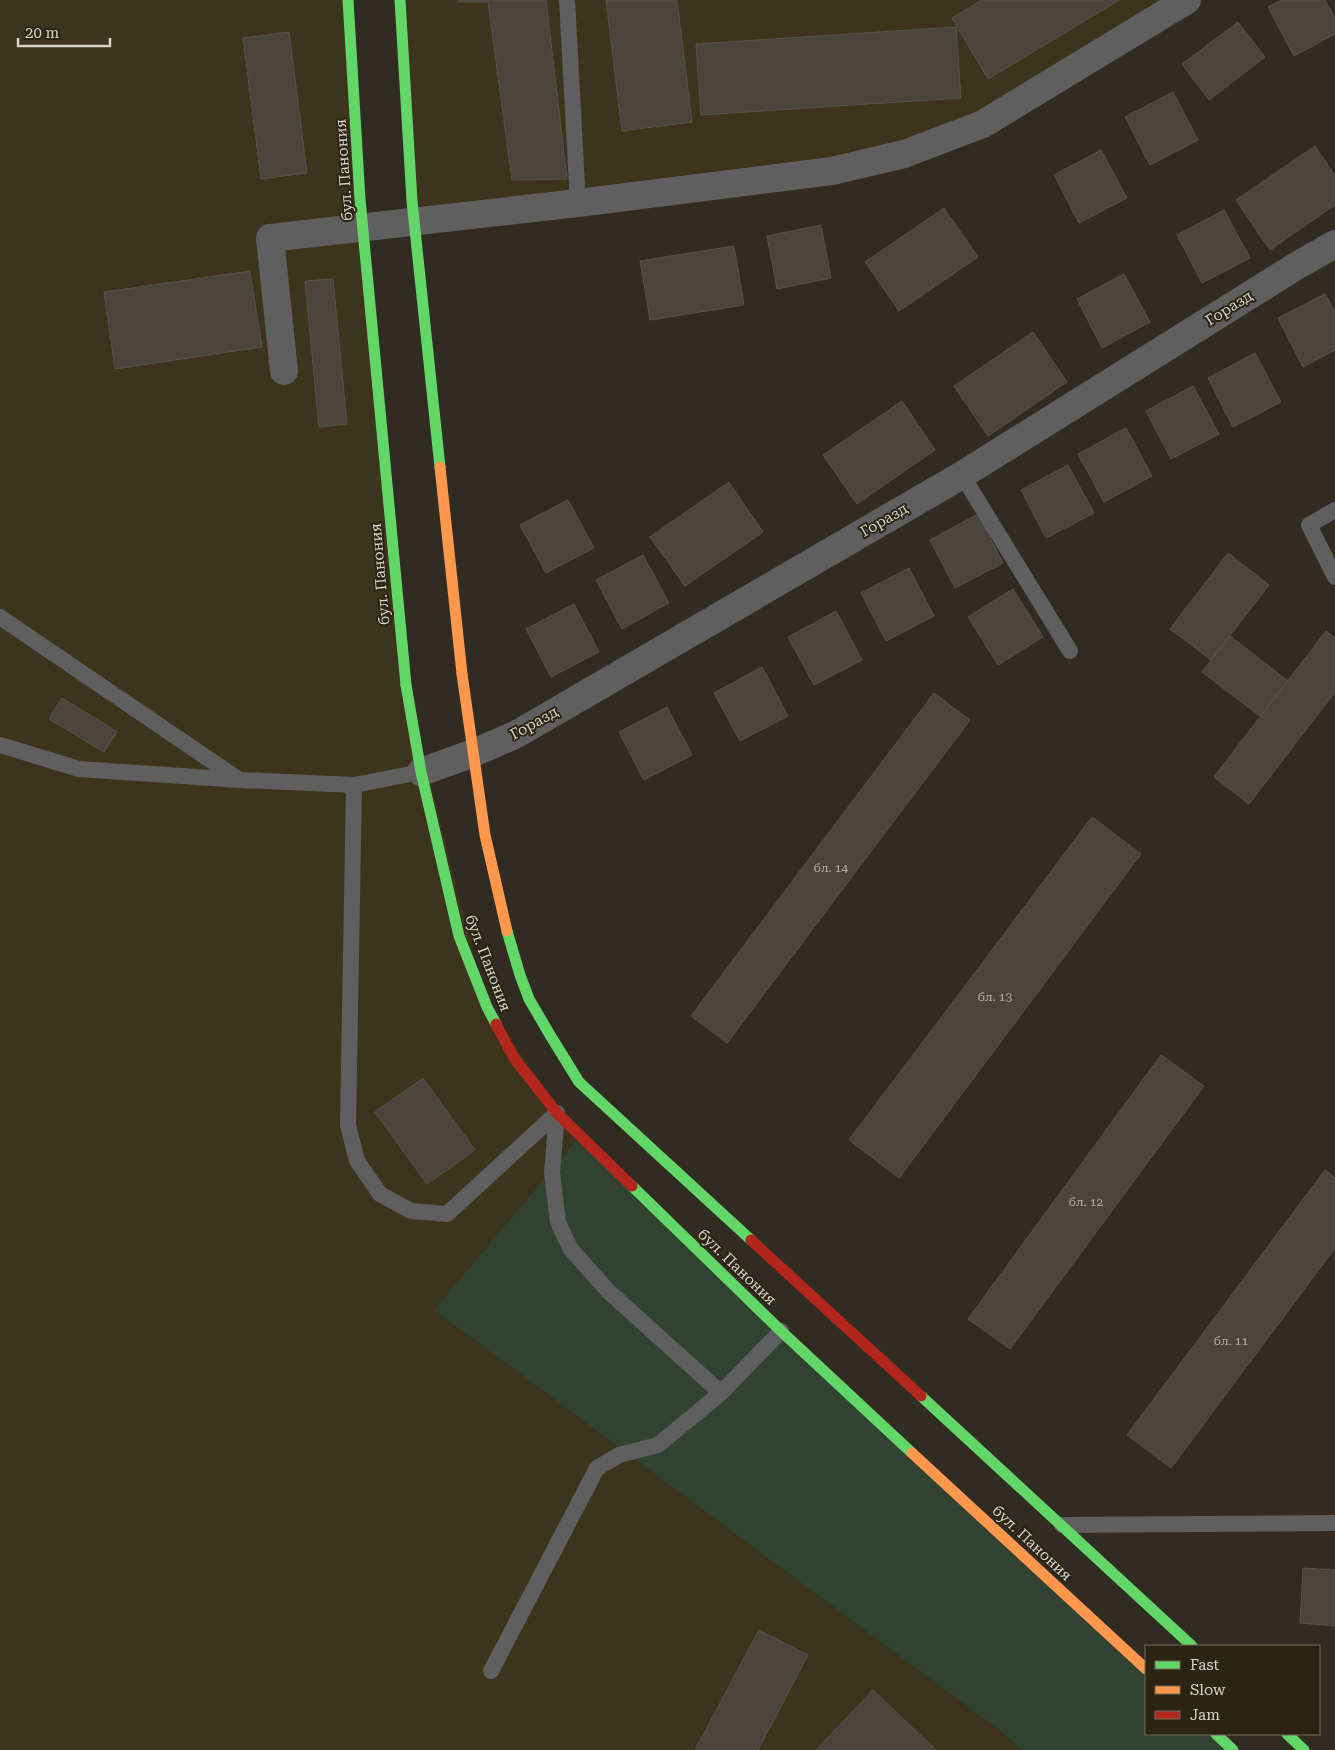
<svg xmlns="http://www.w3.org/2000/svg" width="1335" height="1750" viewBox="0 0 1335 1750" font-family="'Roboto Serif',serif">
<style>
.built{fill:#3d341d}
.green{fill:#314230}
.building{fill:#49453d;stroke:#57534b}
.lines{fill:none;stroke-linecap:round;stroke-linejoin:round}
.lane{stroke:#605f5f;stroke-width:16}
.street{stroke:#605f5f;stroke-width:28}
.fast{stroke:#63d668;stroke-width:11}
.slow{stroke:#ff974d;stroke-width:11}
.jam{stroke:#b3261e;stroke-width:11}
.fast-bridge{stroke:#63d668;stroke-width:11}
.slow-bridge{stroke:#ff974d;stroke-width:11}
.labels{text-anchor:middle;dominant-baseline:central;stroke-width:4;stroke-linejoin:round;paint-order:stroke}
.number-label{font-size:12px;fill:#b4b0a5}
.street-label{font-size:15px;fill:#d8d3c8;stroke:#2c2413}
</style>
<rect width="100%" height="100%" fill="#302c22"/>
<path class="built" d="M 0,0 L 348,0 L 406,685 L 487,1007 L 580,1136 L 434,1310 L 1002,1732 L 1021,1750 L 0,1750 Z
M 400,0 L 1187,0 L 904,154 L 444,219 L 412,201 Z"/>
<path class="green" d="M 580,1136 L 1146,1669 L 1146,1734 L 1216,1734 L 1233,1750 L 1021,1750 L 1002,1732 L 434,1310 Z"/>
<path class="building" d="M 458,0 L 546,0 L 567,179 L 512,180 L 488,2 L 459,2 Z
M 606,0 L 677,0 L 692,122 L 622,131 Z
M 982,0 L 1119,0 L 988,79 L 952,18 Z
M 1282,0 L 1325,0 L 1335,18 L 1335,34 L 1294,56 L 1268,7 Z
M 1238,22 L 1265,57 L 1209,100 L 1182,64 Z
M 956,27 L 961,98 L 701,115 L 696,44 Z
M 289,32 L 307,173 L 261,179 L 243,38 Z
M 1173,92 L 1198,140 L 1150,165 L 1125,117 Z
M 1315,146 L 1335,176 L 1335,205 L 1270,250 L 1236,200 Z
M 1101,150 L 1127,198 L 1079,223 L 1054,175 Z
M 944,208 L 978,257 L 899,311 L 865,262 Z
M 1224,210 L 1250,258 L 1202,283 L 1177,235 Z
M 821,225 L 831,278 L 777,289 L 767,236 Z
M 734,246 L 744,305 L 650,320 L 640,261 Z
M 250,271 L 262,347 L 115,369 L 104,292 Z
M 1124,274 L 1150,322 L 1102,348 L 1077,299 Z
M 333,279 L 347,424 L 319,427 L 305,281 Z
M 1325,294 L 1335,312 L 1335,350 L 1303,367 L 1278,318 Z
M 1033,332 L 1067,382 L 988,436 L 954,386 Z
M 1255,353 L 1281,402 L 1233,427 L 1208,378 Z
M 1193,386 L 1219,434 L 1171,459 L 1146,411 Z
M 902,401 L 935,450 L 857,504 L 823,455 Z
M 1126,428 L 1152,476 L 1104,502 L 1078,454 Z
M 1068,465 L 1094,513 L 1046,538 L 1021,490 Z
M 729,482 L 763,532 L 685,586 L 650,537 Z
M 568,500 L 594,548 L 546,573 L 520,525 Z
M 978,514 L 1003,563 L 955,588 L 930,540 Z
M 1228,553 L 1269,585 L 1211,660 L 1170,629 Z
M 643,555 L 669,603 L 622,629 L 596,580 Z
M 909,568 L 934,616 L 886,641 L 861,593 Z
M 1013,589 L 1043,637 L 998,665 L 968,617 Z
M 574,604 L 599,652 L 551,677 L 526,629 Z
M 836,611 L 862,660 L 814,685 L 788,637 Z
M 1326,631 L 1335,638 L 1335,692 L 1249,804 L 1214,777 Z
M 1230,636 L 1288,681 L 1260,716 L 1202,672 Z
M 762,667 L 788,716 L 740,741 L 714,693 Z
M 934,693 L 970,720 L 727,1043 L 691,1016 Z
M 62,698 L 117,732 L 104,752 L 49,719 Z
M 667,707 L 692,755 L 644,780 L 619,732 Z
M 1092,817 L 1141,854 L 899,1178 L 849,1140 Z
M 1161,1055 L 1204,1086 L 1010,1349 L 968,1319 Z
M 423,1078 L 475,1150 L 427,1184 L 375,1112 Z
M 1325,1170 L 1335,1178 L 1335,1248 L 1171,1468 L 1127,1435 Z
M 1303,1568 L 1335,1570 L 1335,1626 L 1300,1623 Z
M 759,1630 L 808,1655 L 758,1750 L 695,1750 Z
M 873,1690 L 936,1750 L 816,1750 Z"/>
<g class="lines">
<path class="lane" d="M 567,0 L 578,203
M 962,475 L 1070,651
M 1335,510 L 1309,525 L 1335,577
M 0,617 L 238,779
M 0,745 L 79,769 L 240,780 L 354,785 L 421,772
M 354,785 L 348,1125 L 357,1161 L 380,1194 L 411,1211 L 447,1214 L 557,1113
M 557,1113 L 552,1173 L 558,1222 L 570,1248 L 608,1291 L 721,1393
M 1062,1525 L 1335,1523
M 491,1671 L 597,1468 L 619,1455 L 658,1445 L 721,1393 L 781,1331"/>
<path class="street" d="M 284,371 L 270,238 L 578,203 L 832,171 L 904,154 L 983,124 L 1187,0
M 421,772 L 471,754 L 517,734 L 962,475 L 1298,265 L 1335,244"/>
<path class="fast" d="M 406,685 L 421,772 L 459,936 L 487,1007 L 496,1024
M 507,931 L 520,975 L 529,999 L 550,1035 L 579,1082 L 751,1240
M 632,1186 L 781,1331 L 912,1453
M 921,1396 L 1192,1646
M 1216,1734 L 1233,1750
M 1287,1734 L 1304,1750"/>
<path class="slow" d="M 462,674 L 485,835 L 507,931
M 912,1453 L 1146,1669"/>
<path class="jam" d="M 496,1024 L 514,1058 L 557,1113 L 632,1186
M 751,1240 L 921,1396"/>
<path class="fast-bridge" d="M 348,0 L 360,199 L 406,685
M 400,0 L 412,201 L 440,467"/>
<path class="slow-bridge" d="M 440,467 L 462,674"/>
</g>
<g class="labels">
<g class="number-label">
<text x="831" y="868">бл. 14</text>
<text x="995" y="997">бл. 13</text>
<text x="1086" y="1202">бл. 12</text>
<text x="1231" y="1341">бл. 11</text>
</g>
<g class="street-label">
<text transform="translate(344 170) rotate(-94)">бул. Панония</text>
<text transform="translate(1229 308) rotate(-32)">Горазд</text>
<text transform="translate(884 520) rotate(-30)">Горазд</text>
<text transform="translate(380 574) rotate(-95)">бул. Панония</text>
<text transform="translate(534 723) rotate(-29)">Горазд</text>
<text transform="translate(488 963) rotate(69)">бул. Панония</text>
<text transform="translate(737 1267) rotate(44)">бул. Панония</text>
<text transform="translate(1032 1543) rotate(43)">бул. Панония</text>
</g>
</g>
<rect x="1145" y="1645" width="175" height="90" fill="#2c2413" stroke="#716a5b"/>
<rect x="1155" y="1661" width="25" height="8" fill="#63d668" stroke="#716a5b"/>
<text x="1190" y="1670" font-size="15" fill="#d8d3c8">Fast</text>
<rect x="1155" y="1686" width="25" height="8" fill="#ff974d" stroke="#716a5b"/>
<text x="1190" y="1695" font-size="15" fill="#d8d3c8">Slow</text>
<rect x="1155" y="1711" width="25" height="8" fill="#b3261e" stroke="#716a5b"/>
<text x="1190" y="1720" font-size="15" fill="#d8d3c8">Jam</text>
<path d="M18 38v8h92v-8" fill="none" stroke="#d8d3c8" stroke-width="2.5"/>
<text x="25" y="38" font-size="15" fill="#d8d3c8" stroke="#2c2413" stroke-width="4" paint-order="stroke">20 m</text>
</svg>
